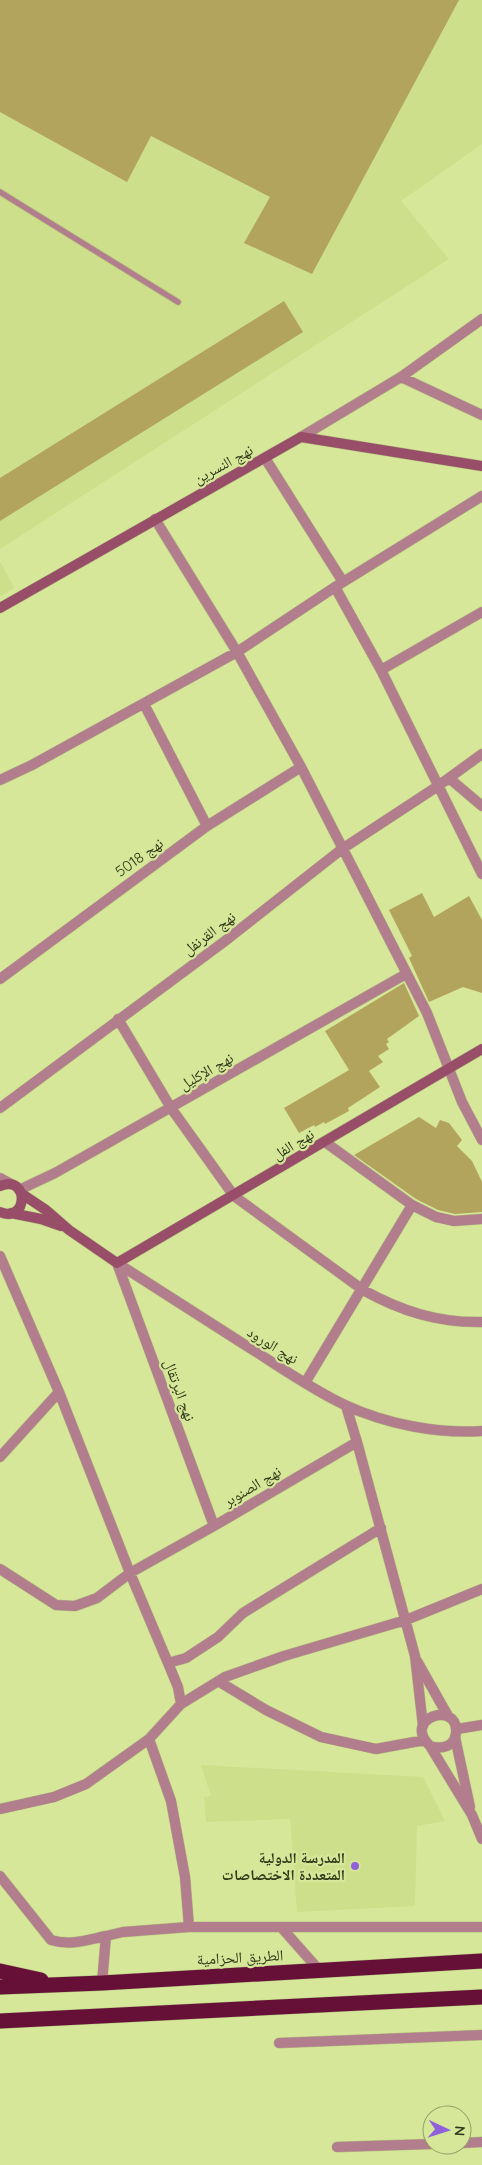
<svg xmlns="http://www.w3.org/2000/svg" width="482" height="2165" viewBox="0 0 482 2165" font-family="Quicksand,'Noto Naskh Arabic',sans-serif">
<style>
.built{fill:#cddf8a}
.building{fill:#b2a45d}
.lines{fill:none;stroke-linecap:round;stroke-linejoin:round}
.lane-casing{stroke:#b5c480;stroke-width:7}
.street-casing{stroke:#b5c480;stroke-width:11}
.secondary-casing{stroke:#b5c480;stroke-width:11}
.highway-casing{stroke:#b5c480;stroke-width:16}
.lane{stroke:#b27d8d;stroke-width:5.5}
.street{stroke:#b27d8d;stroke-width:10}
.secondary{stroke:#984d68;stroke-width:10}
.highway{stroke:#661037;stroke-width:15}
.poi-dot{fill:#9061da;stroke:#d6e79a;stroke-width:2}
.labels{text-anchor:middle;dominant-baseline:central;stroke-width:4.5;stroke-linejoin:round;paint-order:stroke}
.street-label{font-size:15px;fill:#313818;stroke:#d6e79a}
.poi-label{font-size:15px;font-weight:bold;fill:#313818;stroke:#d6e79a;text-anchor:end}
</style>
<rect width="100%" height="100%" fill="#d6e79a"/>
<path class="built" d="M 0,0 L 482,0 L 482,144 L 401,201 L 449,259 L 0,549 Z
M 0,561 L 14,588 L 0,596 Z
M 201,1765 L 423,1777 L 445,1821 L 417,1826 L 415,1906 L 297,1912 L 290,1819 L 206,1822 L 204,1797 L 211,1796 Z"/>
<path class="building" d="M 0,0 L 459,0 L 312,274 L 244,243 L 270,197 L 151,136 L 127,182 L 0,112 Z
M 284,301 L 303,332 L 0,521 L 0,478 Z
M 422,893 L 434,917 L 469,896 L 482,920 L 482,993 L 463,987 L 429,1002 L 409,958 L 412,956 L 389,910 Z
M 404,983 L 419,1016 L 387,1039 L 389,1042 L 386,1044 L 389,1049 L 378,1056 L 383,1062 L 369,1071 L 380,1087 L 348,1108 L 349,1111 L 325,1124 L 324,1122 L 315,1127 L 314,1125 L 299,1133 L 284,1108 L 349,1070 L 325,1031 Z
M 419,1117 L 436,1128 L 440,1120 L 449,1123 L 462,1140 L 457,1146 L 472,1161 L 482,1182 L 482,1212 L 455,1214 L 438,1210 L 416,1199 L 354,1155 Z"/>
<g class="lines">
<g class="lane-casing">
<path id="lane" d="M 0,192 L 178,302"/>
</g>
<g class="street-casing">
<path id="street" d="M 401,377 L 482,415
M 301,437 L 401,377 L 482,319
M 265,458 L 343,582
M 155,519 L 237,652 L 301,767 L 427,1013 L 462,1102 L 482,1140
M 335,587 L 381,670 L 482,874
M 381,670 L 482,612
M 144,704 L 207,826
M 449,778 L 482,806
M 0,780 L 32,765 L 237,652 L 335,587 L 482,496
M 0,979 L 207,826 L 301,767
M 118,1019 L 171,1108 L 234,1196 L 363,1290 C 401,1311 438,1323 482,1322
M 0,1108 L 225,941 L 342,849 L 438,786 L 482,754
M 325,1142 L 412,1205 L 436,1217 L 454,1221 L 482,1219
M 0,1178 L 11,1184
M 19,1190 L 55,1173 L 406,974
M 0,1256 L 59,1392 L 130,1573 L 168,1663 L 186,1658 L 218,1637 L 243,1613 L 381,1528
M 117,1263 C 159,1290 200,1316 242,1343 C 276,1364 309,1388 345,1405 C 386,1424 437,1434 482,1431
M 117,1263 L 214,1526
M 305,1383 L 412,1205
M 357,1442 L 415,1656 L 423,1726
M 0,1457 L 59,1392
M 0,1569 L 56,1605 L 75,1606 L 97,1598 L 130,1573 L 214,1526 L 357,1442 L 346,1406
M 417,1661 L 448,1716
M 168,1663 L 178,1687 L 181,1704 L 149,1739 L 171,1801 L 185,1877 L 189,1927
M 218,1681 L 266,1710 L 321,1737 L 376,1749 L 425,1740
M 181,1704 L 225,1677 L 284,1656 L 406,1620 L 482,1589
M 457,1729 L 482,1725
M 455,1737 L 470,1807
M 430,1746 C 442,1750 456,1746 456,1732 C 458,1700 401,1718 430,1746 L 472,1815 L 482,1839
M 0,1809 L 54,1797 L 86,1784 L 149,1739
M 0,1876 L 51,1940 C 70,1946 87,1940 106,1936
M 281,1927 L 319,1970
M 102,1983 L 106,1936 L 123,1932 L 189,1927 L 482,1927
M 279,2043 L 482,2035
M 462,2143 L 482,2142
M 337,2147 L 432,2144"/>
</g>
<g class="secondary-casing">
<path id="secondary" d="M 0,608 L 301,437 L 482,466
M 0,1186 C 30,1174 28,1224 0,1212
M 22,1194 L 46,1210 L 69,1230 L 117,1263 L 482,1049
M 11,1213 L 41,1219 L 61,1226"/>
</g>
<g class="highway-casing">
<path id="highway" d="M 0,1971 L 41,1980
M 0,1987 L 102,1983 L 482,1961
M 0,2021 L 482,1997"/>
</g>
<use href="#lane" class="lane"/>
<use href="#street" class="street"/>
<use href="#secondary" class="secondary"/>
<use href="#highway" class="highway"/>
</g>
<circle class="poi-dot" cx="355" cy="1866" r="5"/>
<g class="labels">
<g class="street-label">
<text transform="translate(223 464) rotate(-29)">نهج النسرين</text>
<text transform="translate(139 857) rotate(-36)">نهج 5018</text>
<text transform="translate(209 933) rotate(-37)">نهج القرنفل</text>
<text transform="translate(206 1071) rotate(-30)">نهج الإكليل</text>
<text transform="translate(293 1144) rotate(-31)">نهج الفل</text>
<text transform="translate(273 1345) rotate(32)">نهج الورود</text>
<text transform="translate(180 1390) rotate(70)">نهج البرتقال</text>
<text transform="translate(252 1486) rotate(-31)">نهج الصنوبر</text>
<text transform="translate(240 1957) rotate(-3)">الطريق الحزامية</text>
</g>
<g class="poi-label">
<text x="345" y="1857">المدرسة الدولية<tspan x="345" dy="17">المتعددة الاختصاصات</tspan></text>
</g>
</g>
<g transform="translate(447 2130) rotate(94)"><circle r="24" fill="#d6e79a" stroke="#94a166"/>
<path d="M0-4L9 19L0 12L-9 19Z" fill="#9061da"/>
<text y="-8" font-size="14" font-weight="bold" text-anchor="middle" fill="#313818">N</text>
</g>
</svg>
